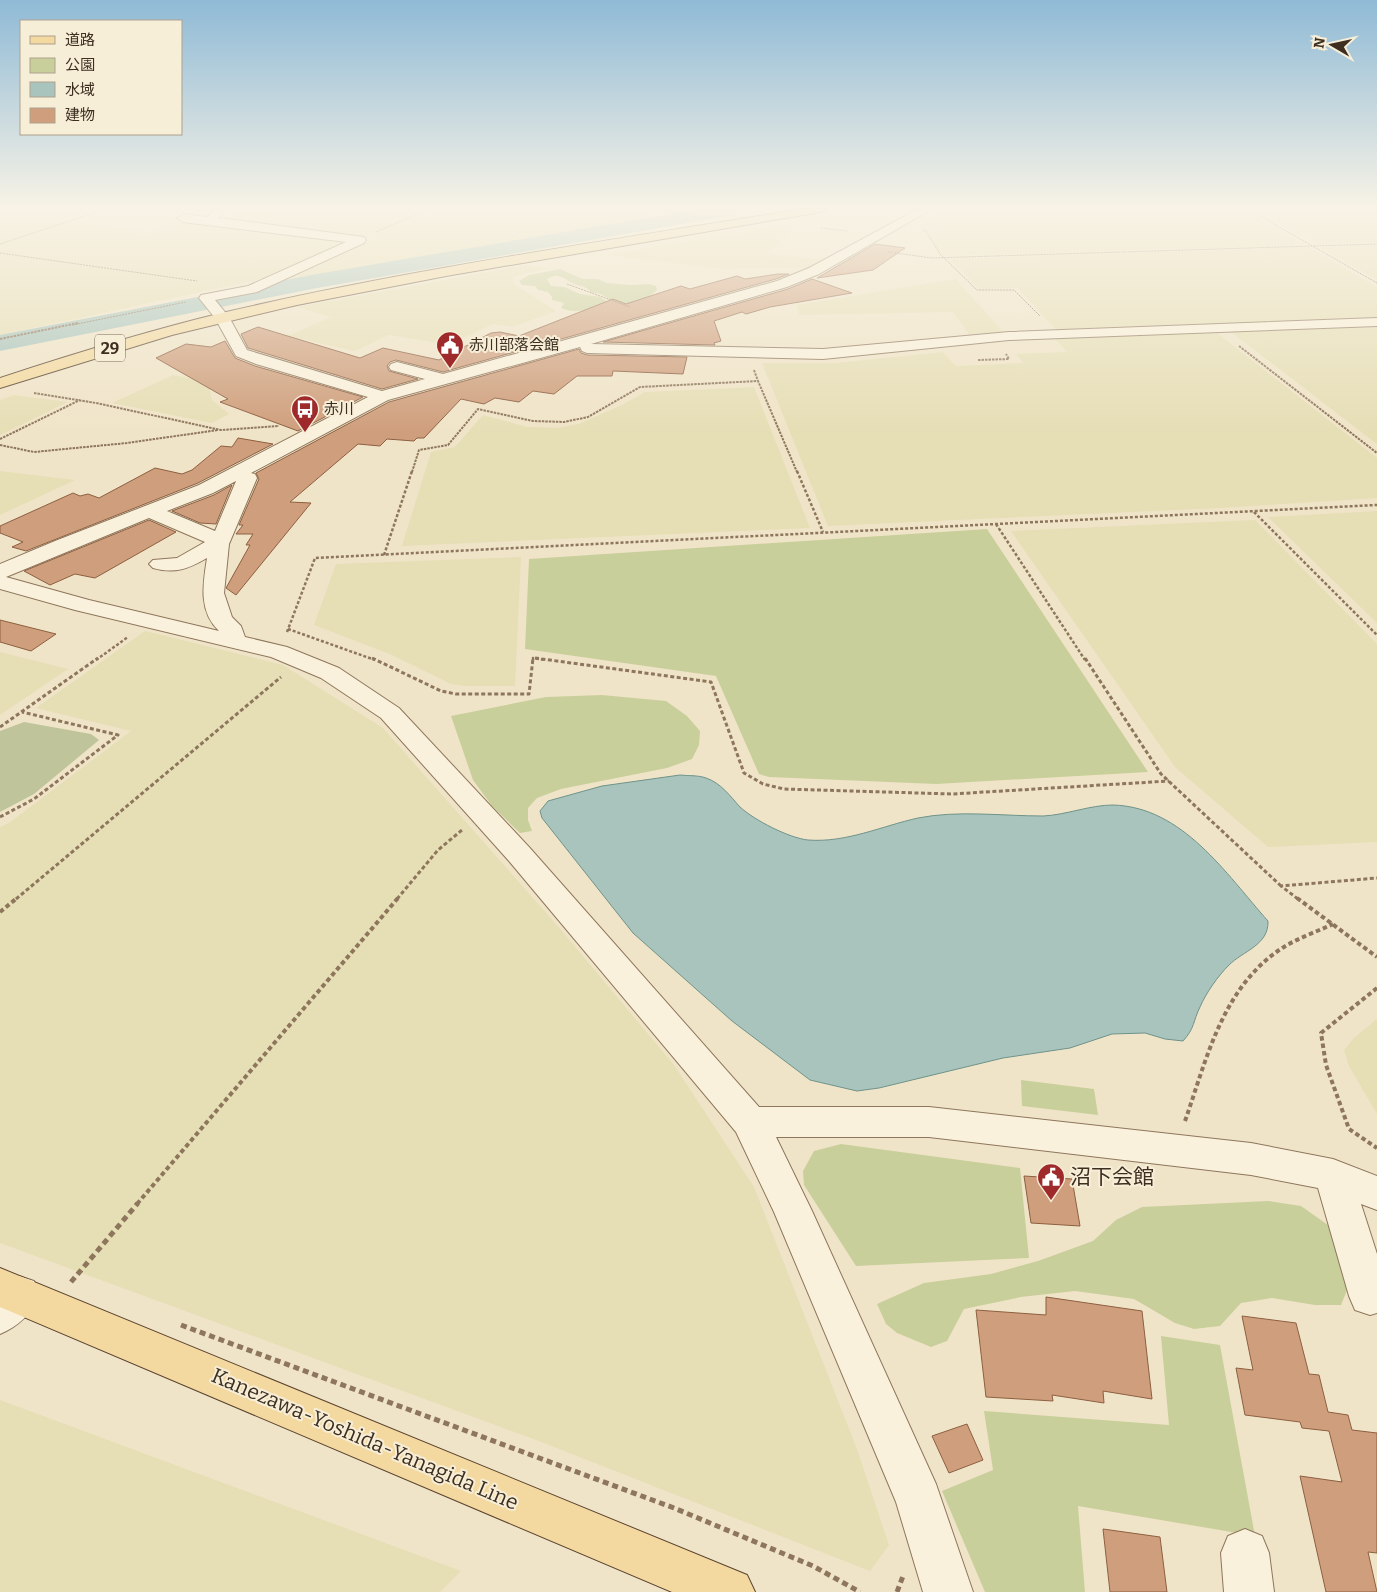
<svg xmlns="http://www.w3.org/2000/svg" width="1377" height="1592" viewBox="0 0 1377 1592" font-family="Bitter,'Noto Sans JP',serif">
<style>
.farmland{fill:#e6deb5}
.green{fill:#c9cf9b}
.cemetery{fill:#bfc49a}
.water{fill:#a9c4bc;stroke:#6f938a}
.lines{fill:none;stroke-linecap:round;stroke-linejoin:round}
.river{fill:#a9c4bc;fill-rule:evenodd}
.building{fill:#cf9f7d;stroke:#8d5f41}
.minor-casing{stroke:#8d765c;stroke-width:2}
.major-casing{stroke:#5b4430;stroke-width:2}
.path-far5{stroke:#8d765c;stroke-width:1;stroke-dasharray:2 1;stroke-linecap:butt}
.path-far4{stroke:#8d765c;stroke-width:2;stroke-dasharray:2.5 1;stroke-linecap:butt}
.path-far3{stroke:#8d765c;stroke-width:2.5;stroke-dasharray:3 2;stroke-linecap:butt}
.path-far2{stroke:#8d765c;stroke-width:3;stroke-dasharray:4 2.5;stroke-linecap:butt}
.path-far1{stroke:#8d765c;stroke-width:4;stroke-dasharray:4.5 3;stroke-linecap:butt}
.path{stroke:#8d765c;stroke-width:5;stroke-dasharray:6 4;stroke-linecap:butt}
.minor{fill:#faf1dc;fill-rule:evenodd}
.major{fill:#f3d9a0;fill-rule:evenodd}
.labels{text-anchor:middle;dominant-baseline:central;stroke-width:4;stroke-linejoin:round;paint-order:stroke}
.far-poi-label{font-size:15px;fill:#3d2e20;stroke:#f7eed8;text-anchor:start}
.shield{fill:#f7eed8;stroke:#756857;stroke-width:1}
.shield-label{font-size:16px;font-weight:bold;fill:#3d2e20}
.near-poi-label{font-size:21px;fill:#3d2e20;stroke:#f7eed8;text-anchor:start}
.near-street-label{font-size:21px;fill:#3d2e20;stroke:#f7eed8}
</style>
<rect width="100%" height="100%" fill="#f0e4c8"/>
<path class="farmland" d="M 0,209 L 98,209 L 65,220 L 146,233 L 183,220 L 347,242 L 262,279 L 0,335 Z
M 268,209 L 696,209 L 281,282 L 373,239 L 225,221 L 226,214 L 264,213 Z
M 951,209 L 1243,209 L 1305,245 L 943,256 L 929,238 L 931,231 L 915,227 Z
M 1252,209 L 1377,209 L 1377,242 L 1315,244 Z
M 780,226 L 796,227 L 767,254 L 821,259 L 810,268 L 722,269 L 606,255 Z
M 1377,245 L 1377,280 L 1321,248 L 1321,247 Z
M 1309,247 L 1377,287 L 1377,320 L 1058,332 L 1018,288 L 979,289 L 950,259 Z
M 525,265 L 549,268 L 513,277 L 514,284 L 556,311 L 512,327 L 493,324 L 456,341 L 438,343 L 389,335 L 354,351 L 288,336 L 331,317 L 298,307 Z
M 956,279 L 1003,332 L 971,337 L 953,312 L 799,315 L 797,305 Z
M 1377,327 L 1377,444 L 1231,332 Z
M 1216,332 L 1377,458 L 1377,498 L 1220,508 L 828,526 L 762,363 L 836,363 L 943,352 L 956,366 L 1024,363 L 1016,354 L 1067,352 L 1055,339 Z
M 173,375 L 195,379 L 209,387 L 212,400 L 229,414 L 212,423 L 112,403 Z
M 754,387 L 810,528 L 402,546 L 431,452 L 455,447 L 483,415 L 527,427 L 558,428 L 579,424 L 624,404 L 645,392 Z
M 14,395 L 68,402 L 0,435 L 0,400 Z
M 0,471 L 75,480 L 0,515 Z
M 1377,511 L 1377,623 L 1268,517 Z
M 1255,520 L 1377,644 L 1377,842 L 1268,847 L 1175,767 L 1011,531 Z
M 521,557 L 515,686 L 466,686 L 451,684 L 392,655 L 314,625 L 336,564 Z
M 145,631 L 283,665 L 383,728 L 562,931 L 674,1065 L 754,1187 L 857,1449 L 889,1545 L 870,1571 L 536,1440 L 0,1243 L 0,827 L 9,823 L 131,731 L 36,708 Z
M 0,652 L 68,669 L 0,715 Z
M 1377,1019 L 1377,1114 L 1349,1066 L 1344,1050 L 1354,1038 Z
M 0,1400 L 461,1571 L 440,1592 L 0,1592 Z"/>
<path class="green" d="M 560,269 L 583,279 L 598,279 L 607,283 L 631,285 L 649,284 L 656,286 L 657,290 C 646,301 628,307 613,301 C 604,297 601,292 591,293 C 587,287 584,287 577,285 C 566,281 559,271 547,279 L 551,286 L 564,287 L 580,294 L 600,297 L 609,303 C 594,308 576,315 561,308 L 564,303 L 552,300 L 552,297 L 548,292 L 538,290 L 535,286 L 522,285 L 519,281 L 529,275 Z
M 987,529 L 1148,772 L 936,784 L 769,777 L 759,774 L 716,676 L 525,649 L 529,559 Z
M 602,695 L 666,701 L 687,716 L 700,731 L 699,745 L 692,759 L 667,768 L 561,789 L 537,798 L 528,808 L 528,820 L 532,831 L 520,833 L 492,806 L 473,780 L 451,716 L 546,697 Z
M 1021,1080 L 1094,1089 L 1098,1115 L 1022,1106 Z
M 841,1144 L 1020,1168 L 1029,1258 L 856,1266 L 804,1185 L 803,1171 L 814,1151 Z
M 1268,1201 L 1301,1206 L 1328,1225 L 1344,1257 L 1349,1285 L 1341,1305 L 1315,1305 L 1272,1298 L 1241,1303 L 1220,1326 L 1194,1329 L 1175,1323 L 1134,1299 L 1075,1291 L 1021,1297 L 964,1309 L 947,1341 L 931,1347 L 897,1333 L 886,1324 L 877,1304 L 924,1283 L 991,1274 L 1038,1261 L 1093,1241 L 1116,1220 L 1142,1207 Z
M 1161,1336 L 1220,1345 L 1255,1536 L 1078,1506 L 1085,1592 L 985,1592 L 942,1491 L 993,1470 L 984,1411 L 1169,1425 Z"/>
<path class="cemetery" d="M 24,722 L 91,734 L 99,740 L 34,794 L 0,812 L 0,731 Z"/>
<path class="water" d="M 680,775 C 688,776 698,775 706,778 C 721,783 730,796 740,807 C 754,820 789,838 808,840 C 846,843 882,826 918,818 C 958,810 1002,816 1043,816 C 1066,815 1090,805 1113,805 C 1183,807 1226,874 1268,921 C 1269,945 1243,951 1229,965 C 1218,976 1206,993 1200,1007 C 1193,1021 1195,1028 1183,1041 L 1165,1039 L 1145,1033 L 1112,1034 L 1070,1048 L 1003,1058 L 879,1088 L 857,1091 L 810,1080 L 732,1021 L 633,933 L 542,818 L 540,811 L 548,801 L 602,786 Z"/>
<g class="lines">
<path class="river" d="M 699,209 L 743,209 L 740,213 L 733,215 L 317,288 L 0,351 L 0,335 L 317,274 Z"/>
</g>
<path class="building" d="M 875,244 L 905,248 L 873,270 L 817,278 Z
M 778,274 L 789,274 L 776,279 L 443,372 L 396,360 L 390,362 L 387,366 L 389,371 L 418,379 L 382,389 L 248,348 L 241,334 L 258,327 L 360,358 L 383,348 L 439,360 L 491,333 L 500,332 L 519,336 L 613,299 L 626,304 L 681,286 L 690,289 L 737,276 L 745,279 Z
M 812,279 L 852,293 L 770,307 L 746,314 L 742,312 L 714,321 L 721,341 L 714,343 L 715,345 L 603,342 L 788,289 Z
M 225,341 L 235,358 L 255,366 L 363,397 L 298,431 L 220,402 L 228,399 L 156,358 L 186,344 L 211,347 Z
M 579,349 L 581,353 L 587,355 L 687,357 L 683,374 L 613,371 L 612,376 L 577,376 L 554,394 L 533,391 L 519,402 L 495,398 L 484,404 L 461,399 L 424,438 L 417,438 L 414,441 L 387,439 L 380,446 L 358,444 L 290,502 L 311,503 L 236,595 L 226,588 L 250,545 L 246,545 L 253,534 L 236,534 L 243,525 L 239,525 L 259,479 L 256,473 L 389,402 Z
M 238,438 L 273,444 L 198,483 L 26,551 L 12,547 L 23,542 L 0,533 L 0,526 L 73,493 L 80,496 L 88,494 L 99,498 L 155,468 L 182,474 L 192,470 L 221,446 L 232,447 Z
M 232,485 L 216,524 L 200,523 L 172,511 L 214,495 Z
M 149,520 L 176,532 L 95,578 L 75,574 L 50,585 L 24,571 Z
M 0,620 L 56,634 L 31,651 L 0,642 Z
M 1024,1176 L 1072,1179 L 1080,1226 L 1031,1223 Z
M 1046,1297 L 1142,1311 L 1152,1399 L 1103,1391 L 1104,1403 L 1052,1395 L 1053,1401 L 986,1397 L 976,1310 L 1046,1315 Z
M 1242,1316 L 1296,1323 L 1309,1374 L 1319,1375 L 1328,1412 L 1348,1415 L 1352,1430 L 1377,1433 L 1377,1553 L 1368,1552 L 1377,1592 L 1326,1592 L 1300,1476 L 1342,1482 L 1329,1431 L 1302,1428 L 1300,1422 L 1245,1415 L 1236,1368 L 1253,1370 Z
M 967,1424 L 983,1460 L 949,1473 L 932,1436 Z
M 1103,1529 L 1160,1537 L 1167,1592 L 1110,1592 Z"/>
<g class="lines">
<g class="minor-casing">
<path id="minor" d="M 214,209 L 225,209 L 219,218 L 364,237 L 366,240 L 364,243 L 257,292 L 215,300 L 229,317 L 247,350 L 382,391 L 425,379 L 391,370 L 389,367 L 391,364 L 397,362 L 443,374 L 777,281 L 809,268 L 918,209 L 932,209 L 819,274 L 787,287 L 591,344 L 823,349 L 1009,332 L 1377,318 L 1377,326 L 1009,340 L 823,359 L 587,353 L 582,351 L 580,347 L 388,400 L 251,473 L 255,474 L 257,478 L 229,544 L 224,593 L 232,617 L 241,626 L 245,637 L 287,647 L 339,668 L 399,708 L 529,847 L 759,1107 L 929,1107 L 1251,1143 L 1333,1159 L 1377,1176 L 1377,1210 L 1361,1204 L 1377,1254 L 1377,1313 L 1370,1315 L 1355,1310 L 1349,1296 L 1318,1188 L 1251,1175 L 929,1137 L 776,1137 L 812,1211 L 936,1484 L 973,1592 L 923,1592 L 896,1502 L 774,1212 L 736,1132 L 509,861 L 381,718 L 321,678 L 271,657 L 75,610 L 0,589 L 0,564 L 55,541 L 199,485 L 368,397 L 256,364 L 236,356 L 215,318 L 199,298 L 201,295 L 248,286 L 346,242 L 183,222 L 177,218 L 183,214 L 208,217 ZM 236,481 L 215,531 L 167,511 L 213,493 ZM 149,518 L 205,542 L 177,558 L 153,560 L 149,564 L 153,568 C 175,574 188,569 207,558 C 203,584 198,611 219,631 L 89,600 L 6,577 Z
M 19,1276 L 34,1281 L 40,1295 C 31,1314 19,1326 0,1334 L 0,1286 L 4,1281 Z
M 1245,1529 L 1262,1536 L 1269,1553 L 1274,1592 L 1224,1592 L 1221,1553 L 1228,1536 Z"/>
</g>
<g class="major-casing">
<path id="major" d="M 803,209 L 827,209 L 821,212 L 446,276 L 297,305 L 172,335 L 0,388 L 0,378 C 73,354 147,331 222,313 C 413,268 609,241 803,209 Z
M 0,1268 L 747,1575 L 755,1592 L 672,1592 L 0,1307 Z"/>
</g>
<path class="path-far5" d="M 649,209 L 683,213
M 1248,209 L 1377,283
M 821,228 L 847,231
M 923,230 L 926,231 L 940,254 L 977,290 L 1014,290 L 1040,316
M 376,232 L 428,209
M 0,244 L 106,209
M 888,252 L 932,258 L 1377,244
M 0,253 L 197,281
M 567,284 L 630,307
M 72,325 L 186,302"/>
<path class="path-far4" d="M 0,339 L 78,323
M 1239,346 L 1377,453
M 978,360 L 1009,359 L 1006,354
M 754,370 L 758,381
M 34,393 L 96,403 L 221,430 L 279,426
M 0,439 L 80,400
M 0,445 L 34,452 L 127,443 L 218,430
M 412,472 L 419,450 L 448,445 L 478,409 L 533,421 L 564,422 L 588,417 L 640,387 L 758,381 L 797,472"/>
<path class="path-far3" d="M 797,471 L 823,532
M 1254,512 L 1377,635
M 996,524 L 1085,660
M 384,555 L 412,471
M 288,629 L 375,660
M 287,632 L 315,558 L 1377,505
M 96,660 L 128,637
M 533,660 L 533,658 L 545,660"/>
<path class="path-far2" d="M 372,658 L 441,691 L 456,694 L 529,694 L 533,658
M 535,658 L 711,682 L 744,773 L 763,784 L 784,789 L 952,794 L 1169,781
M 1085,658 L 1161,774 L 1281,886
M 0,727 L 98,658
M 0,817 L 34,799 L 118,735 L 22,712
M 16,899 L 281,677
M 397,899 L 438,850 L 462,830
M 1298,899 L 1281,886 L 1377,878"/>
<path class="path-far1" d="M 1297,898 L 1377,957
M 0,912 L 17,898
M 1377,988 L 1321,1033 L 1326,1065 L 1349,1129 L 1377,1148
M 1185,1121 C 1206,1061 1221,993 1275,953 C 1292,940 1314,933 1333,924
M 137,1204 L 398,898"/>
<path class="path" d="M 71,1282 L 138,1203
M 181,1325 L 674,1508 L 813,1566 L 860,1592
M 897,1592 L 903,1576"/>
<use href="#minor" class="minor"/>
<use href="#major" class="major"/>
</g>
<linearGradient id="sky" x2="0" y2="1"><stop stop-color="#8fbad6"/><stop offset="0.48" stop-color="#f8f3e6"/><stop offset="1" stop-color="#f8f3e6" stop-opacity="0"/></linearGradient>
<rect width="1377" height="431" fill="url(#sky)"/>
<defs>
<g id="civic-pin" transform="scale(1.4375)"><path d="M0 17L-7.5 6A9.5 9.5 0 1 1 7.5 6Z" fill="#9e2a2b" stroke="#f7eed8"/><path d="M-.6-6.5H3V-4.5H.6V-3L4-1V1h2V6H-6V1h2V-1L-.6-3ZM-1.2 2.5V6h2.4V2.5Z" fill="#fff"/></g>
<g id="bus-pin" transform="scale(1.4375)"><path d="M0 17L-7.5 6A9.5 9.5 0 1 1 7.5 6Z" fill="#9e2a2b" stroke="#f7eed8"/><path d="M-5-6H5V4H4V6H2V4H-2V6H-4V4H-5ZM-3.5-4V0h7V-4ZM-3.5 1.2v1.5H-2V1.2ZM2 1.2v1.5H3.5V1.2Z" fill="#fff"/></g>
</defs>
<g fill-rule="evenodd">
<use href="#civic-pin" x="450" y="345"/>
<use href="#bus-pin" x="305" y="409"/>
<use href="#civic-pin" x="1051" y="1177"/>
</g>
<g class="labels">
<g class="far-poi-label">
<text x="469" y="345">赤川部落会館</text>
<text x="324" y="409">赤川</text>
</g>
<rect class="shield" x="95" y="334.5" width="30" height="27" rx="4"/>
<g class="shield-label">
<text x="110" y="348">29</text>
</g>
<g class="near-poi-label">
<text x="1070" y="1177">沼下会館</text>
</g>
<g class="near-street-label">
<text transform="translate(365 1439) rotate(23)">Kanezawa-Yoshida-Yanagida Line</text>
</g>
</g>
<rect x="20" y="20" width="162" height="115" fill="#f7eed8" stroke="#ada18e"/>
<rect x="30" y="36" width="25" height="8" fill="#f3d9a0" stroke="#ada18e"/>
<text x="65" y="45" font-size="15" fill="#3d2e20">道路</text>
<rect x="30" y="58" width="25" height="15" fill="#c9cf9b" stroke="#ada18e"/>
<text x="65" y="70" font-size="15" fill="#3d2e20">公園</text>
<rect x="30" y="82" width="25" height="15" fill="#a9c4bc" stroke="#ada18e"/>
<text x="65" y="95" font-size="15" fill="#3d2e20">水域</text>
<rect x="30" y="108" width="25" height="15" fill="#cf9f7d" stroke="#ada18e"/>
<text x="65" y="120" font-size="15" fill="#3d2e20">建物</text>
<g transform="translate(1332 45) rotate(279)" stroke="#f7eed8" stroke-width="4" paint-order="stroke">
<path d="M0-4L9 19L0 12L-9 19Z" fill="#3d2e20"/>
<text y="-8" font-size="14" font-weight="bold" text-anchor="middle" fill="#3d2e20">N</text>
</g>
</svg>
